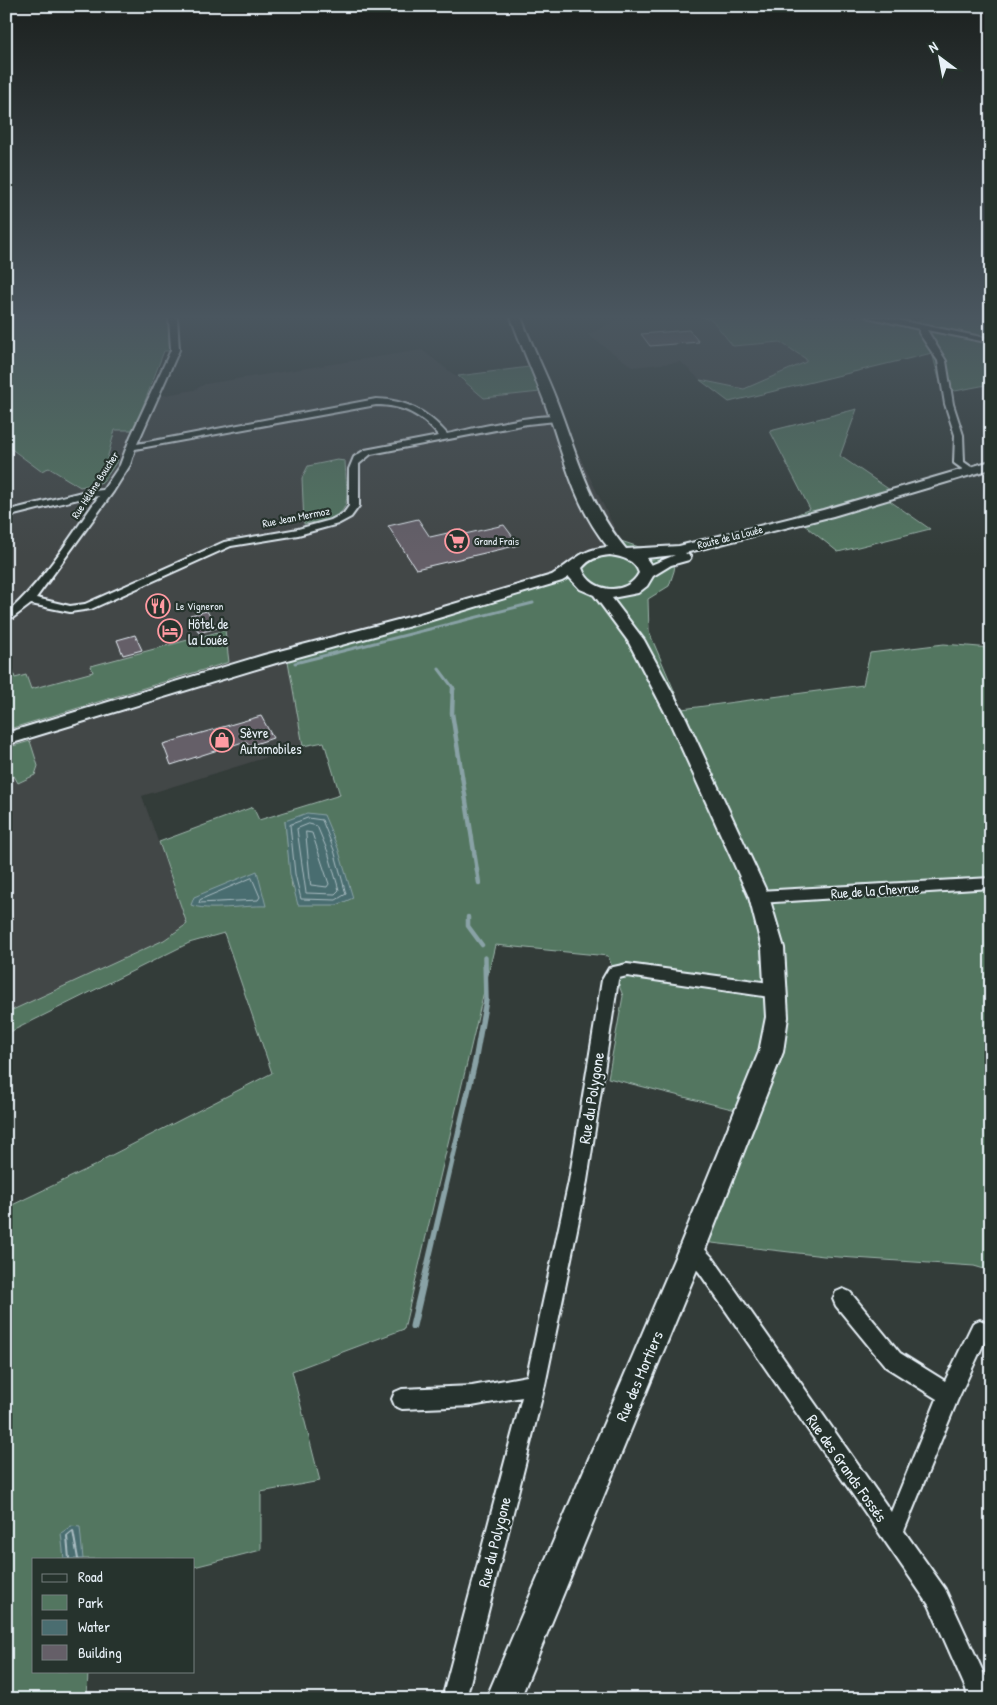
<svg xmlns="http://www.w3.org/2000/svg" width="997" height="1705" viewBox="0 0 997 1705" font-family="'Patrick Hand',sans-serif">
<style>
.built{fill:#424647}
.green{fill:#537660;stroke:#9eb4ac;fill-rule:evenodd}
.water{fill:#4a6d70;stroke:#89a2a6}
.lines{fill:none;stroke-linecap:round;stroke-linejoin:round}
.shore-far1{stroke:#a9bcc2;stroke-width:1}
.shore{stroke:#a9bcc2;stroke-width:2}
.stream-far3{stroke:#89a2a6;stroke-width:3}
.stream-far2{stroke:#89a2a6;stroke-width:4.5}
.stream-far1{stroke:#89a2a6;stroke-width:5.5}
.stream{stroke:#89a2a6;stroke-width:7}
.building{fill:#655f68;stroke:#e8f1f8}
.street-casing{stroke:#e8f1f8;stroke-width:4}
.secondary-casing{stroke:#e8f1f8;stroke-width:4}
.street{fill:#26332d;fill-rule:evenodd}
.secondary{fill:#26332d;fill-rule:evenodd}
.labels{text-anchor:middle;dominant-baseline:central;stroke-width:4.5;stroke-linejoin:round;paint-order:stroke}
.far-street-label{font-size:11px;fill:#e8f1f8;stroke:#26332d}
.far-poi-label{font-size:11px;fill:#e8f1f8;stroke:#26332d;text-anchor:start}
.poi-label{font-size:14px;fill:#e8f1f8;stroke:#26332d;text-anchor:start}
.street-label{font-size:14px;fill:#e8f1f8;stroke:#26332d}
.near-street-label{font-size:16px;fill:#e8f1f8;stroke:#26332d}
</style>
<rect width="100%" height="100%" fill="#333c39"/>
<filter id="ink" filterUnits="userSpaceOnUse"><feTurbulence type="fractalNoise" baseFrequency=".02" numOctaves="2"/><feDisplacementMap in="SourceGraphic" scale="10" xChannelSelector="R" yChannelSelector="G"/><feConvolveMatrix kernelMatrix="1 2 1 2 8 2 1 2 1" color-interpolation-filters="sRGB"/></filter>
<g filter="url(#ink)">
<path class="built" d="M 621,317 L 700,317 L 712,320 L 733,346 L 780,342 L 806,359 L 807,362 L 744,389 L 700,380 L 681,362 L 633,367 L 588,335 Z
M 422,350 L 484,398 L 552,391 L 569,435 L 621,541 L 580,554 L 560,576 L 286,650 L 303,746 L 142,796 L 187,924 L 164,940 L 6,1013 L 6,445 L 41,471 L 49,468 L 80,487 L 103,482 L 115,430 L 134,430 L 149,392 L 157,392 L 160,396 L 194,390 L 205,384 Z"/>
<path class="green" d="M 6,317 L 177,317 L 180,351 L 164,351 L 134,430 L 115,430 L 107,459 L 118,460 L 103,482 L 80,487 L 49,468 L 41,471 L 6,445 Z
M 700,317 L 863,317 L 909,328 L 925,317 L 991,317 L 991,384 L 955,391 L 941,386 L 932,353 L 729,402 L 700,380 L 744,389 L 806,362 L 806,359 L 780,342 L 733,346 L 712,320 Z
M 529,367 L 540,392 L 484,398 L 458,376 Z
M 857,409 L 840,456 L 890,490 L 880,494 L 930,529 L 838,552 L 793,516 L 810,509 L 770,431 Z
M 337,460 L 345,461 C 347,505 356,517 304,524 L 302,478 L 308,466 Z
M 621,541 L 639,547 L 678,547 L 674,571 L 669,586 L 648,599 L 649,632 L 682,709 L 863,685 L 870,653 L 944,644 L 991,648 L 991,1271 L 974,1266 L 824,1256 L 686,1240 L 736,1110 L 608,1078 L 623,996 L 608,956 L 495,945 L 404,1329 L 292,1371 L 320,1481 L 261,1492 L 261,1550 L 194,1567 L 194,1559 L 34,1559 L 34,1671 L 88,1671 L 87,1699 L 6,1699 L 6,1208 L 100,1163 L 104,1159 L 272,1073 L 224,933 L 189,943 L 6,1034 L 6,1013 L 164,940 L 187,924 L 159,842 L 253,807 L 259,820 L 340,795 L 324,742 L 303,746 L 286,650 L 560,576 L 579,554 ZM 285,821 L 332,833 L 352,898 L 337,905 L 292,888 Z
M 225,630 L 229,662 L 6,730 L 6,649 L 15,678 L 26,675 L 31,689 L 93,672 L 91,666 Z
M 30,741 L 38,766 L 35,775 L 18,783 L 14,776 L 6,779 L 6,748 Z"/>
<path class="water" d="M 307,813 L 324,815 L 338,848 L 353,898 L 337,905 L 298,905 L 290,875 L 285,821 Z
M 257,871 L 266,906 C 246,905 206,912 191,905 L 194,897 Z
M 71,1526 L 80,1527 L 83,1559 L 64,1559 L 61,1533 Z"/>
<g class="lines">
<path class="shore-far1" d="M 308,818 L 322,820 L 334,850 L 346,894 L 336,900 L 301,899 L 295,874 L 290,825 Z
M 309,824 L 317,826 L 328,852 L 339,890 L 335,894 L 306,893 L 297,829 Z
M 306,832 L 312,833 L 329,884 L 327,887 L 311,885 Z
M 252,878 L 260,897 L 258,900 L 199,903 L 200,900 Z"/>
<path class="shore" d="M 69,1559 L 67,1536 L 73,1531 L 78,1559"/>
<path class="stream-far3" d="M 295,663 L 533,603
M 439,669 L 454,689"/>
<path class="stream-far2" d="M 453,688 L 452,713 L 479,883
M 468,917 L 468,926 L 482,945"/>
<path class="stream-far1" d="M 423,1284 L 475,1062 L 486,1000 L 485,958"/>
<path class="stream" d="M 413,1326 L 423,1283"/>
</g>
<path class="building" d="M 689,330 L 699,342 L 650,346 L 641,334 Z
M 418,519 L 430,537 L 461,530 L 465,534 L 504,525 L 519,545 L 416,569 L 388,526 Z
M 207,611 L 217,628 L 199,633 L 190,615 Z
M 135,635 L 142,650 L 123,655 L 117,640 Z
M 261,716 L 273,738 L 249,746 L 246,741 L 171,765 L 163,744 Z"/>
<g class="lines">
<g class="street-casing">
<path id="street" d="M 169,317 L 177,317 L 179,350 L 137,444 L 376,399 C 406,400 427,411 447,434 C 464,431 550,410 560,418 L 556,421 L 527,424 L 371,454 L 359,464 L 359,506 L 351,517 L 338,524 L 298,535 L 231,546 L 91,609 L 70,612 L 31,604 L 6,623 L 6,614 C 44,581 70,537 99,496 L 82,498 L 6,517 L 6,511 L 82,492 L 103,490 L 120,465 L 131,436 L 171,350 ZM 376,405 C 403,405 422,415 439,436 L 365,450 L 354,457 L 349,469 L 349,506 L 344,513 L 331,520 L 298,529 L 224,542 L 85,604 L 70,606 L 36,598 L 113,492 L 130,465 L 135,449 Z
M 867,317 L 883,317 L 991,339 L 991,343 L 927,330 L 946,361 L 953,404 L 963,435 L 964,462 L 974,469 L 974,473 L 968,473 L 954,463 L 955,435 L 945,404 L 938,361 L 919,333 L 919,329 Z
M 991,878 L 991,888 L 759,903 L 754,901 L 752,897 L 754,893 L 759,891 Z
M 627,964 L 777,984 L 782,986 L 785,991 L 782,996 L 777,998 L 627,976 L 619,978 L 618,980 L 587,1181 L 545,1385 L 466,1699 L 442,1699 L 522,1397 L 472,1406 L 402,1409 L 395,1406 L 392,1399 L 395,1392 L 402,1389 L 472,1386 L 527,1376 L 569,1181 L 602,980 L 609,968 Z
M 692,1241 L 699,1243 L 713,1258 L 891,1512 L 937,1399 L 886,1367 L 836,1306 L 833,1299 L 836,1292 L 843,1289 L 850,1292 L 900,1353 L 945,1381 L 973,1323 L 980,1320 L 987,1323 L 990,1330 L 957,1401 L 904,1531 L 945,1589 L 985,1676 L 991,1675 L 991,1699 L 968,1699 L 966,1689 L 929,1605 L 699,1272 L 685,1257 L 683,1250 L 685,1243 Z"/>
</g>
<g class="secondary-casing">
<path id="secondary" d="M 511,317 L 521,317 C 532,347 547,375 558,405 C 578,458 589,505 626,549 L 679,546 L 823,510 L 991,461 L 991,469 L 833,516 L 685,553 L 691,557 L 689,560 L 671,565 L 653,576 L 647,586 L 638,593 L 612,598 L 644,640 L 686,718 L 769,897 L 784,948 L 788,1017 L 783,1052 L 705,1250 L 520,1699 L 486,1699 L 681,1243 L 759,1052 L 766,1017 L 762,948 L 749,897 L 668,718 L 628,641 L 594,595 L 580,589 L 569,577 L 562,581 L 425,622 L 276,663 L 6,745 L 6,733 L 264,655 L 413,616 L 552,575 C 573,562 581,549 608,547 C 573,505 563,452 545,403 C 534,374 521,346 511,317 ZM 610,555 C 623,557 635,560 639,573 C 627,597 590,593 582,568 C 589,559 598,556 610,555 ZM 675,555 L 651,565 L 646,558 Z"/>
</g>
<use href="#street" class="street"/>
<use href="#secondary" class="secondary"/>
</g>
</g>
<linearGradient id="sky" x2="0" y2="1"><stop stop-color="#1c211f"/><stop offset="0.57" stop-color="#4a565f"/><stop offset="1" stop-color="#4a565f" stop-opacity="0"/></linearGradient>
<rect width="997" height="556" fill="url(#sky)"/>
<defs>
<g id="supermarket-ring" transform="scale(1.25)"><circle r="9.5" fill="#26332d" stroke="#ff9aa2" stroke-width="1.5"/><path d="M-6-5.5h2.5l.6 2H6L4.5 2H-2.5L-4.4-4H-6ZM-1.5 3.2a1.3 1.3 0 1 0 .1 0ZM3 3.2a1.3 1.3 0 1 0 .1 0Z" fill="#ff9aa2"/></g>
<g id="restaurant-ring" transform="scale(1.25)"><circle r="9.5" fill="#26332d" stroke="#ff9aa2" stroke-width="1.5"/><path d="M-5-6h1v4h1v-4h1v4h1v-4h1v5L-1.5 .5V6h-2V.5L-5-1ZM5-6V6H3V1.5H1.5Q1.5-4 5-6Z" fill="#ff9aa2"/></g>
<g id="hotel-ring" transform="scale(1.25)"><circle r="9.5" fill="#26332d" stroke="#ff9aa2" stroke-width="1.5"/><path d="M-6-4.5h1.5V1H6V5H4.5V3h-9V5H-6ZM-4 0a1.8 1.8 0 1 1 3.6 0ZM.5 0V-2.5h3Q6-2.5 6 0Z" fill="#ff9aa2"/></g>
<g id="shop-ring" transform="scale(1.25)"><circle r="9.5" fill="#26332d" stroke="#ff9aa2" stroke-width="1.5"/><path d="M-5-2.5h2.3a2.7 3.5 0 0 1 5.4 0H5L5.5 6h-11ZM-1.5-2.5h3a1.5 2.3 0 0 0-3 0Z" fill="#ff9aa2"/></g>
</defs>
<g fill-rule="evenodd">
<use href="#supermarket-ring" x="457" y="541"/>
<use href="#restaurant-ring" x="158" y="606"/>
<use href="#hotel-ring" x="170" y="631"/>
<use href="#shop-ring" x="222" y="740"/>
</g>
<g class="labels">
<g class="far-street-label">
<text transform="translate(95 485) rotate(-57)">Rue Hélène Boucher</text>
<text transform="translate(296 517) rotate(-11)">Rue Jean Mermoz</text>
<text transform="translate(730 537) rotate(-14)">Route de la Louée</text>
</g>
<g class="far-poi-label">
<text x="474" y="541">Grand Frais</text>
<text x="176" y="606">Le Vigneron</text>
</g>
<g class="poi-label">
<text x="188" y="623">Hôtel de<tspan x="188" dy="16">la Louée</tspan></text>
<text x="240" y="732">Sèvre<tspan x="240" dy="16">Automobiles</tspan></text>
</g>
<g class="street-label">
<text transform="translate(875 890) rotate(-4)">Rue de la Chevrue</text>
</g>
<g class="near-street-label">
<text transform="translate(591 1098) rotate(-81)">Rue du Polygone</text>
<text transform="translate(639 1376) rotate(-67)">Rue des Mortiers</text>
<text transform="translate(847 1468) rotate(55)">Rue des Grands Fossés</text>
<text transform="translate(494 1542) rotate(-76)">Rue du Polygone</text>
</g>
</g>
<rect width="997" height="1705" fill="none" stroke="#26332d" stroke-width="25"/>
<rect x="12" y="12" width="972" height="1680" fill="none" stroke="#e8f1f8" stroke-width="2" filter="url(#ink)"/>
<rect x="32" y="1558" width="162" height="115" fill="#26332d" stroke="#747f7e"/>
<rect x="42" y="1574" width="25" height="8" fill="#26332d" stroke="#747f7e"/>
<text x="78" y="1582" font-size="15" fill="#e8f1f8">Road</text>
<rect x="42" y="1595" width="25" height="15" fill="#537660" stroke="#747f7e"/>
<text x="78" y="1608" font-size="15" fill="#e8f1f8">Park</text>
<rect x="42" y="1620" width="25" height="15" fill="#4a6d70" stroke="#747f7e"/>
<text x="78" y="1632" font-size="15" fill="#e8f1f8">Water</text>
<rect x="42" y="1645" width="25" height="15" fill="#655f68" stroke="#747f7e"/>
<text x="78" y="1658" font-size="15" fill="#e8f1f8">Building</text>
<g transform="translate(940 58) rotate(328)" stroke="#26332d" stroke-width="4" paint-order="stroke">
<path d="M0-4L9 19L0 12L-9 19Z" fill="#e8f1f8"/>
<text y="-8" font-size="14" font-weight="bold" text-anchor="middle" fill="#e8f1f8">N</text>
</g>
</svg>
